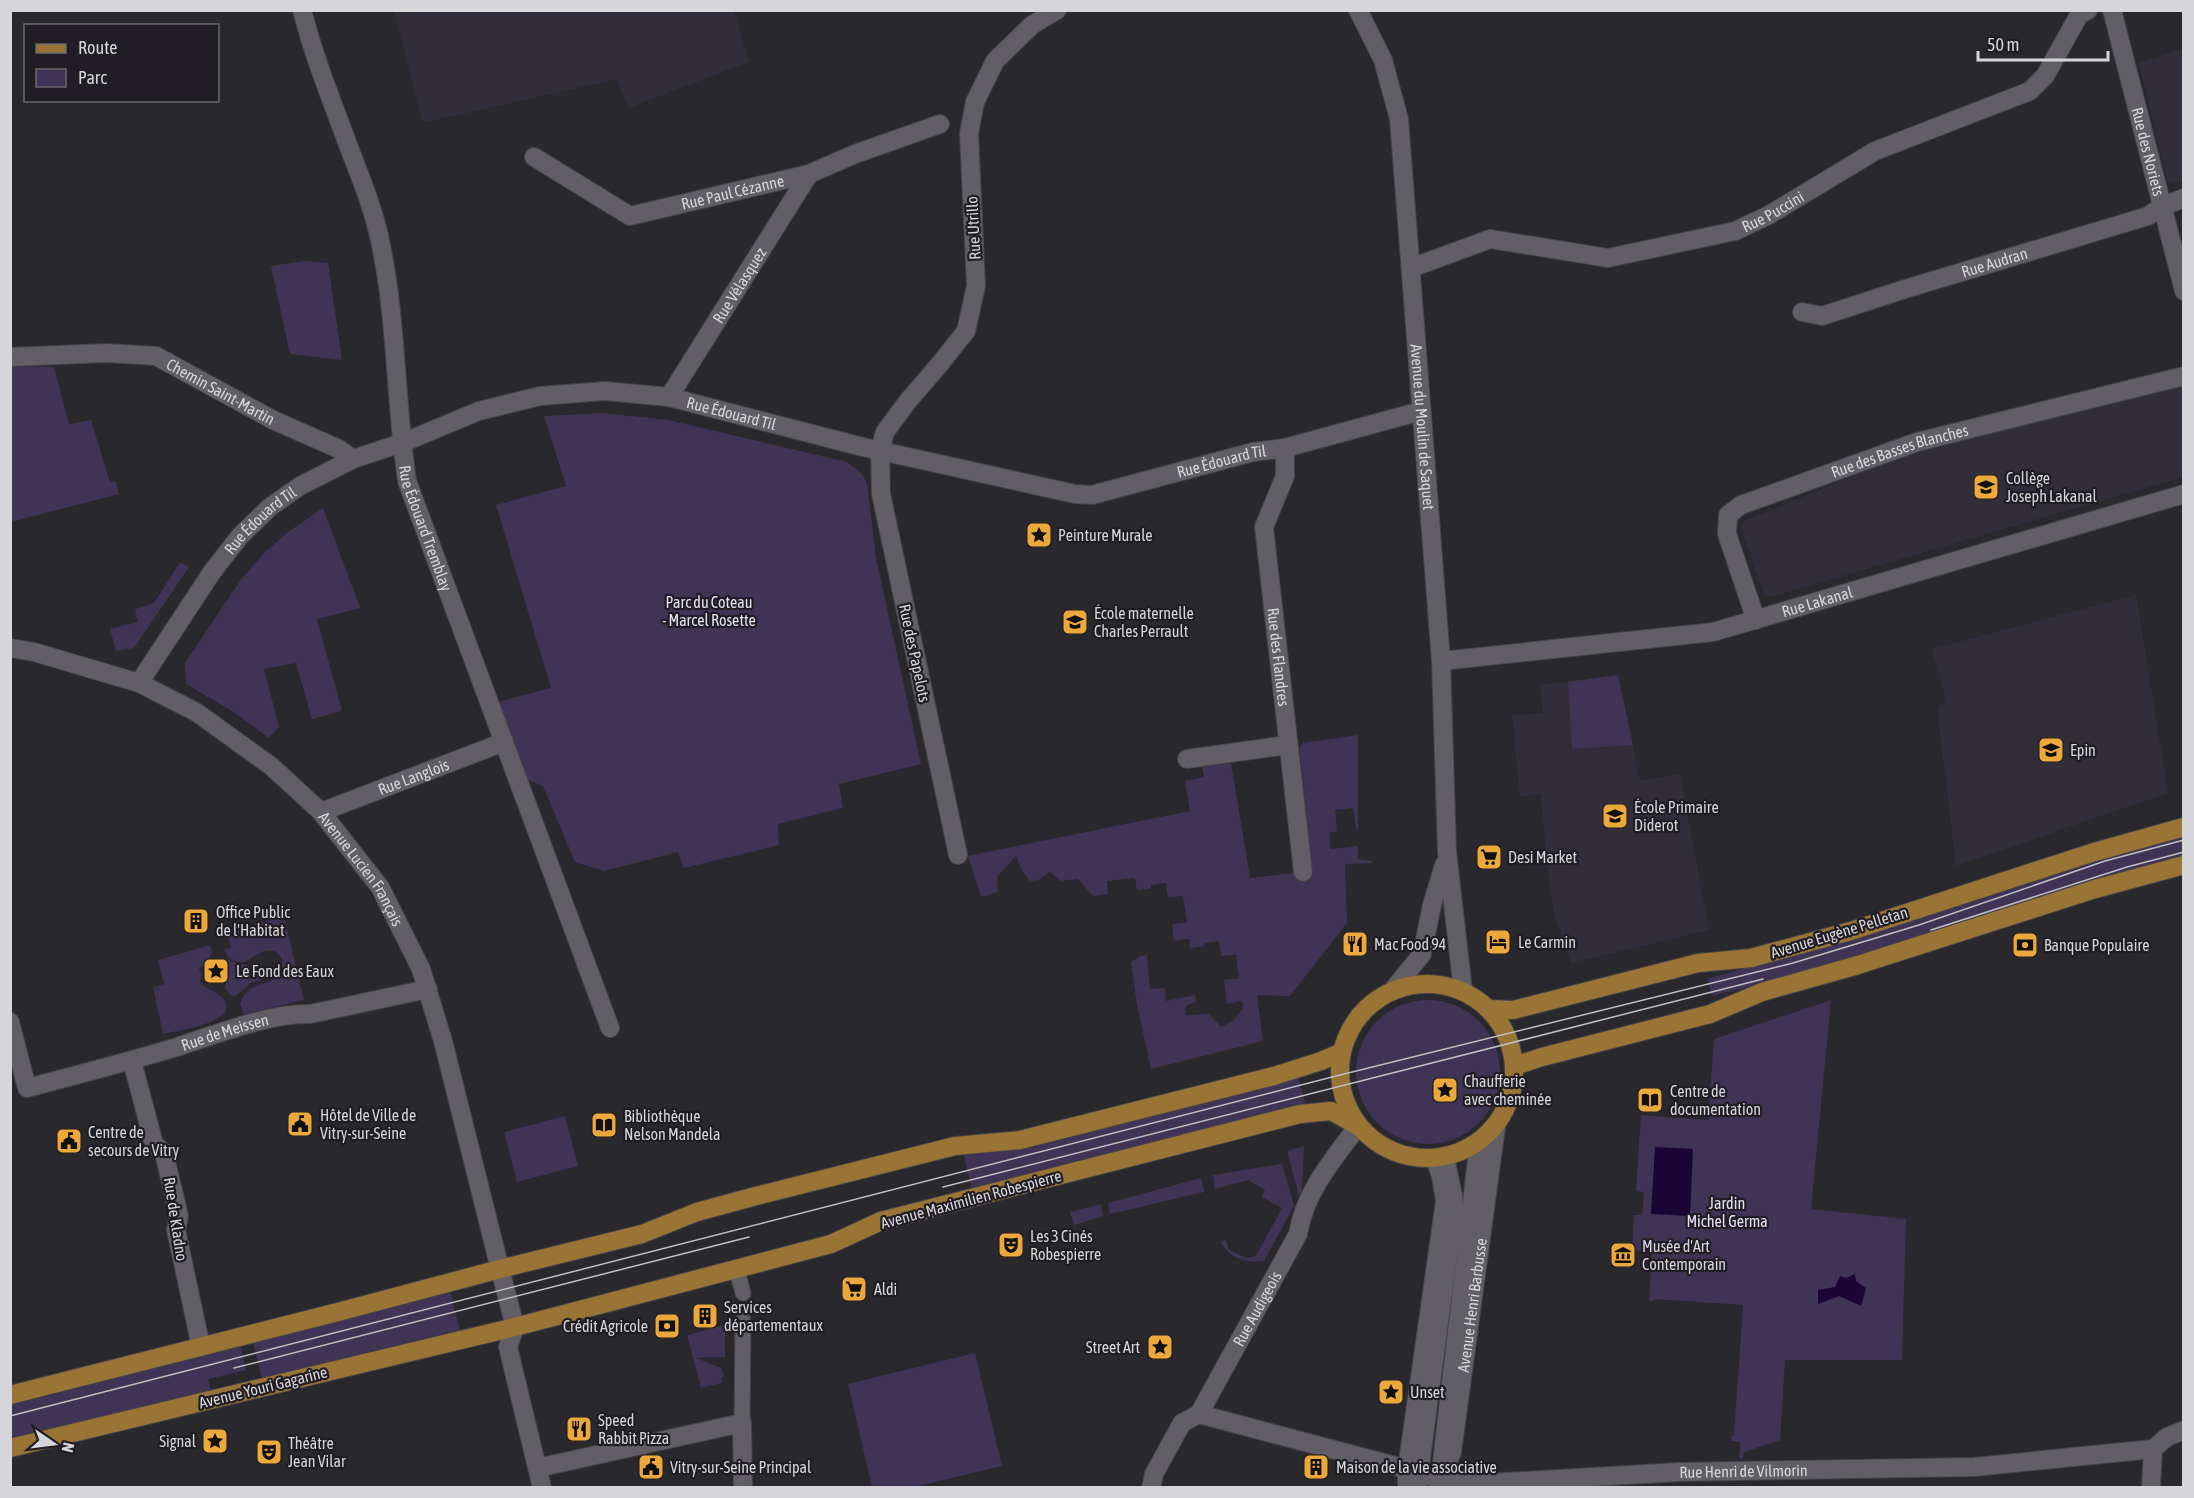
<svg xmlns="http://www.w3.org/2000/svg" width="2194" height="1498" viewBox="0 0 2194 1498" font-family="'Asap Condensed',sans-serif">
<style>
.built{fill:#312e39}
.green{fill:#3f3455}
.water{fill:#1b0535}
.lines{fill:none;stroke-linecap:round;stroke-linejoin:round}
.pedestrian-tunnel{stroke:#434247;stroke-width:15;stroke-dasharray:15 8;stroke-linecap:butt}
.pedestrian-casing{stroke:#454449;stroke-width:17}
.minor-casing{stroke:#454449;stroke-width:20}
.secondary-casing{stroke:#454449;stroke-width:20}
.primary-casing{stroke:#454449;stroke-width:20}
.pedestrian{stroke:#615f65;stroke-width:15}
.minor{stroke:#615f65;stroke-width:18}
.secondary{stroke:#615f65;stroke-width:18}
.primary{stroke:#997435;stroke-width:18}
.tram{stroke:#bfbec2;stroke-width:1.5}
.labels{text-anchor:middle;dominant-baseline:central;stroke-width:4.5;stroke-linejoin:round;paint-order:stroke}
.street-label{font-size:16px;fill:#d6d5d9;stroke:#201e24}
.poi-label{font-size:16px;fill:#d6d5d9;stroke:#201e24;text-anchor:start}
.park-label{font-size:16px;fill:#e5e1f2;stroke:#201e24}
</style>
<rect width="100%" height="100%" fill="#29282d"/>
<path class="built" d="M 394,11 L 734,11 L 749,62 L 628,108 L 617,79 L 423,123 Z
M 2183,49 L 2183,181 L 2168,184 L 2139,63 Z
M 2179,386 L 2183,387 L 2183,477 L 1770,597 L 1764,595 L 1741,528 L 1744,521 L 1896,458 Z
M 2136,595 L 2168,793 L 1956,866 L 1937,708 L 1946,700 L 1932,649 Z
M 1618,675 L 1640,781 L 1680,774 L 1709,930 L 1571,963 L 1554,913 L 1547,865 L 1541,794 L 1520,796 L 1512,715 L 1543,713 L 1540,685 Z"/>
<path class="green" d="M 304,261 L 328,263 L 342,360 L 290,354 L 271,266 Z
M 11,366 L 54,367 L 69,424 L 91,420 L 110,482 L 116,482 L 119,494 L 11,522 Z
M 602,413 L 668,420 L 847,462 L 862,474 L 867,483 L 876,558 L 921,764 L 839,784 L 843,808 L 778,824 L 779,845 L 684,868 L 678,852 L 604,871 L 575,862 L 543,786 L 524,778 L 498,702 L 551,688 L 496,505 L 566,486 L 544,416 Z
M 323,508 L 360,608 L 317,619 L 342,711 L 312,719 L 296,663 L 264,669 L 279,727 L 269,738 L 232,711 L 186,684 L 185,663 L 240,581 L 264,553 L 288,532 Z
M 180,562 L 189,567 L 134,648 L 116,651 L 110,629 L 138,622 L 135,609 L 154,603 Z
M 1618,675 L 1633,745 L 1572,749 L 1568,682 Z
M 1358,735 L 1358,829 L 1356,829 L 1353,808 L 1335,810 L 1337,831 L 1329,833 L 1331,849 L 1358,846 L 1358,859 L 1373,861 L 1372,863 L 1345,864 L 1347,923 L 1290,996 L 1257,995 L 1263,1041 L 1151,1069 L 1137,1005 L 1131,962 L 1140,956 L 1147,955 L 1150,989 L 1165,988 L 1166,1001 L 1195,995 L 1196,1002 L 1187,1005 L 1185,1009 L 1186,1015 L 1209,1014 L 1221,1027 L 1233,1021 L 1243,1009 L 1242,1001 L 1227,1004 L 1224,980 L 1239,978 L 1236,955 L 1221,956 L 1219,941 L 1204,943 L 1204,946 L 1190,948 L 1189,939 L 1174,941 L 1172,924 L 1187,922 L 1183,896 L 1168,897 L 1166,883 L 1151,885 L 1151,889 L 1137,890 L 1135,878 L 1107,881 L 1108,894 L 1093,896 L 1078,879 L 1061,881 L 1050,872 L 1039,880 L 1030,881 L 1023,872 L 1016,856 L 997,877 L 998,892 L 981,897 L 968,856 L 1190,811 L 1185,781 L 1204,777 L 1202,767 L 1231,763 L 1250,878 L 1311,871 L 1304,788 L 1299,749 L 1303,743 Z
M 2183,836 L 2183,855 L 2115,875 L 1818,969 L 1712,996 L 1707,979 L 1865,934 L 2108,856 Z
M 284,917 L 304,1000 L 244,1014 L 240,1005 C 246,974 281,995 282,959 L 276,951 C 262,948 257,956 245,962 C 237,963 225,959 225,949 L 231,948 L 227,931 Z
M 210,945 L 212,954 L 199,969 L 202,976 L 200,982 C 206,990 217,991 223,998 C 243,1022 175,1031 163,1034 L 153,987 L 164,984 L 158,960 Z
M 227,959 L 239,964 L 248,965 L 253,971 L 265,973 L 267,976 C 262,981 259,980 253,982 C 242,987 234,1007 225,987 L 230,970 L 225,962 Z
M 211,964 L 219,964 L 224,967 L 225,974 L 220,983 L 212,982 L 207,971 L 207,967 Z
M1356 1072a72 72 0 1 1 144 0a72 72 0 1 1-144 0Z
M 1831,1000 L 1811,1209 L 1906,1219 L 1902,1360 L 1785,1360 L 1780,1440 L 1744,1452 L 1743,1458 L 1739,1458 L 1740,1442 L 1731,1441 L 1731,1436 L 1734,1435 L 1743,1305 L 1654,1299 L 1654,1301 L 1649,1301 L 1652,1252 L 1632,1250 L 1634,1215 L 1642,1215 L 1644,1192 L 1636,1191 L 1641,1115 L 1708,1120 L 1714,1039 Z
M 1298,1076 L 1306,1107 L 972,1190 L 963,1152 Z
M 565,1116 L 578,1166 L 517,1182 L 504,1132 Z
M 1304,1146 L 1302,1189 L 1299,1196 L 1287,1151 Z
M 1282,1164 L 1294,1206 L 1264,1261 C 1245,1263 1231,1259 1220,1242 L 1226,1240 L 1229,1250 L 1247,1258 L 1256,1256 L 1282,1208 L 1262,1197 L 1265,1190 L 1248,1180 L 1215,1189 L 1213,1175 Z
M 1201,1178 L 1204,1192 L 1110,1214 L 1108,1203 Z
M 1101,1204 L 1103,1216 L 1074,1225 L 1070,1212 Z
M 450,1292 L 460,1330 L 262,1378 L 253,1343 Z
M 725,1325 L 725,1357 L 696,1358 L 721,1368 L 724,1376 L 721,1379 L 722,1383 L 701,1388 L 687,1335 Z
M 240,1346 L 246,1370 L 208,1379 L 211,1392 L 11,1441 L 11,1405 Z
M 975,1353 L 1002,1466 L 914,1487 L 872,1487 L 848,1384 Z"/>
<path class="water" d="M 1655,1147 L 1693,1149 L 1690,1216 L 1651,1214 Z
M 1855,1274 L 1856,1281 L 1866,1288 L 1861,1306 L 1839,1296 L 1818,1304 L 1818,1290 L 1835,1287 L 1840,1276 L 1846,1278 Z"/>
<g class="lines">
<path class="pedestrian-tunnel" d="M 743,1321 L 743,1293"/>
<g class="pedestrian-casing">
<path id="pedestrian" d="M 739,1278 L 743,1293
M 742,1423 L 743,1321"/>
</g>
<g class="minor-casing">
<g id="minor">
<path id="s1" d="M 302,10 C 315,61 335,109 353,158 C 363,183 373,209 379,236 C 397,316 395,400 407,481 L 610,1028"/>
<path id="s2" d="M 2112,10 L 2184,291"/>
<path id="s3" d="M 534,157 L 630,216 L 809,174 L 855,154 L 940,124"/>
<path id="s4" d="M 1411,268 L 1490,239 L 1608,258 L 1735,231 L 1769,215 L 1875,151 L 2030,91 L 2045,76 L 2079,15 L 2088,10"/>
<path id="s5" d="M 1802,312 L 1822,316 L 1905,289 L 2148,216 L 2161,207 L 2184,198"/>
<path id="s6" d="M 10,357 L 106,353 L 156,356 L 273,420 L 339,449 L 353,459"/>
<path id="s7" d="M 669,397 L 809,174"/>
<path id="s8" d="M 1285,448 L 1285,476 L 1264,527 L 1303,872"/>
<path id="s9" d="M 1756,620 L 1727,534 L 1728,515 L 1741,505 L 1917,442 L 2184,376"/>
<path id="s10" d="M 10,648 L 34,652 L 139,683 L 196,712 L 271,766 L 321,812 L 380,887 L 421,969 L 443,1041 L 500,1269"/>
<path id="s11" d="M 1441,661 L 1713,632 L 2184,494"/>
<path id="s12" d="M 139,683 L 212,572 L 240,536 L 270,507 L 300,486 L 353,459 L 402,443 L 479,411 L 540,396 L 605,391 L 669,397 L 863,447 L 1075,494 L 1092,495 L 1253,452 L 1285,448 L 1421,411"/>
<path d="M 1187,759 L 1287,745"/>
<path id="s13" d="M 321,812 L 504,742"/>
<path d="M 958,855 L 881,494 L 880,450 L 885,432 L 908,401 L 939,365 L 966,331 L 976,286 L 969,133 L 975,102 L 995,61 L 1032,25 L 1057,10"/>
<path id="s14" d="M 10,1022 L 27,1088 C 77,1075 127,1062 177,1047 C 214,1035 273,1012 310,1014 L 428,989"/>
<path d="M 132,1061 L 154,1144 L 164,1153 L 179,1216 L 176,1230 L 201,1347"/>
<path id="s15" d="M 1199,1414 L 1418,1472 L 1440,1480 L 1472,1484 L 1679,1472 L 1974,1467 L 2153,1449"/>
<path d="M 537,1468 L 742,1423 L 743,1488"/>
<path id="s16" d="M 1443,1473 L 1452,1452 L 1496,1127"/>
<path id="s17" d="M 1151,1488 L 1154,1474 L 1182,1423 L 1199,1414 L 1298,1234 C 1305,1191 1333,1160 1358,1126"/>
<path d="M 1407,1488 L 1407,1469 L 1445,1201 L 1441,1176 L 1435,1159"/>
<path d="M 2151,1488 L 2153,1449 L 2167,1437 L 2184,1430"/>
</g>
</g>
<g class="secondary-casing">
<g id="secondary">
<path id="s18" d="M 1358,10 L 1383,60 L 1399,119 L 1441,661 L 1447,851 L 1463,991"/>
<path d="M 1392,991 L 1422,954 L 1432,905 L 1444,865"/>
<path d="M 500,1269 L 515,1327 L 508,1347 L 542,1488"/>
<path d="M 1417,1488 L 1454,1209 L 1453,1195 L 1445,1158"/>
<path d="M 1439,1488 L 1479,1142"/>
</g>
</g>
<g class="primary-casing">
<path id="primary" d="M1340 1071a87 87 0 1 1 174 0a87 87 0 1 1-174 0Z
M 1489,1009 L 1513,1010 L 1698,963 L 1751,958 L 1851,931 L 2091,853 L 2184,827
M 1515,1066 L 1542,1057 L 1710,1014 L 1762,992 L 1858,965 L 2095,889 L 2184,865
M 10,1395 L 338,1312 L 500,1269 L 642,1234 L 697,1212 L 756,1196 L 955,1146 L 1020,1140 L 1274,1076 L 1321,1061 L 1342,1052
M 10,1448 L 515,1327 L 831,1244 L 881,1221 L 1300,1114 L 1331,1111 L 1358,1126"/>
</g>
<use href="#pedestrian" class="pedestrian"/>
<use href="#minor" class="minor"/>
<use href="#secondary" class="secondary"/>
<use href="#primary" class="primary"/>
<path class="tram" d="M 1931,930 L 2127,867 L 2184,852
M 943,1187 L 1763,979
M 234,1368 L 749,1237
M 10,1416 L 1340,1075 L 1793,963 L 1919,925 L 2105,861 L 2184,840"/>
</g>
<defs>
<g id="school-square" transform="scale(1.35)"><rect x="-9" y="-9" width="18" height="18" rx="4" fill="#eda83c" stroke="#201e24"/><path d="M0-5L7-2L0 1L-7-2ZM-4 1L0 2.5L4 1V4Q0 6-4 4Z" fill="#111"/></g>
<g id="sight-square" transform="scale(1.35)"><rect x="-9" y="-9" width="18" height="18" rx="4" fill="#eda83c" stroke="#201e24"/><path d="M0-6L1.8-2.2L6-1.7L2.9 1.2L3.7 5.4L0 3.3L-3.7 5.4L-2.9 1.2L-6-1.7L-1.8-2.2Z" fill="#111"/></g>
<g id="university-square" transform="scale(1.35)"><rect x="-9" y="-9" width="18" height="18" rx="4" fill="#eda83c" stroke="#201e24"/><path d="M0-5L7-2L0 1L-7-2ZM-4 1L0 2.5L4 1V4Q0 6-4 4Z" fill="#111"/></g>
<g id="supermarket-square" transform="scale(1.35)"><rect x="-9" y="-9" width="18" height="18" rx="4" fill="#eda83c" stroke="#201e24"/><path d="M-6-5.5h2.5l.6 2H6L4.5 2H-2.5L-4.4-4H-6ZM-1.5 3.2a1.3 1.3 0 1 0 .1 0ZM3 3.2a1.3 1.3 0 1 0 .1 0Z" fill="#111"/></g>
<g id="building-square" transform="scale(1.35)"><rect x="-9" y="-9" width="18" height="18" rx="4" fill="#eda83c" stroke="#201e24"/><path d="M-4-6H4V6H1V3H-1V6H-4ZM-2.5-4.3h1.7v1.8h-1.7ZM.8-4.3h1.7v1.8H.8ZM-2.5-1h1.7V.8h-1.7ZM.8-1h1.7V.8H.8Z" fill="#111"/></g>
<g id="hotel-square" transform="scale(1.35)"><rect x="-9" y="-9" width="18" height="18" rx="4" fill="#eda83c" stroke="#201e24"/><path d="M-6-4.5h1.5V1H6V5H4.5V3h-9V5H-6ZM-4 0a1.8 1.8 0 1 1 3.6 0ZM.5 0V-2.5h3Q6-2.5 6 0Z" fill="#111"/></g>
<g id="restaurant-square" transform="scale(1.35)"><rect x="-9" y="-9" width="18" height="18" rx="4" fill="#eda83c" stroke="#201e24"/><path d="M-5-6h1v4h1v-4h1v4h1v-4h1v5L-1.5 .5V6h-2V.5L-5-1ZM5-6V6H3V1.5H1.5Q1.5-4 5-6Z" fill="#111"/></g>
<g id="bank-square" transform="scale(1.35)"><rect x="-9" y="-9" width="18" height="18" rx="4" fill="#eda83c" stroke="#201e24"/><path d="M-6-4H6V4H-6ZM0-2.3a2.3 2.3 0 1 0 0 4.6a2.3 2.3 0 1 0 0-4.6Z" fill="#111"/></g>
<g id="library-square" transform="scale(1.35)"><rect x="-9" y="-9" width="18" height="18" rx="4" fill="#eda83c" stroke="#201e24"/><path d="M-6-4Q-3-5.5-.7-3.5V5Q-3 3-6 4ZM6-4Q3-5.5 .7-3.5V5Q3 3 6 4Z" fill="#111"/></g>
<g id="civic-square" transform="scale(1.35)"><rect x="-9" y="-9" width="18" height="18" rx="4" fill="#eda83c" stroke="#201e24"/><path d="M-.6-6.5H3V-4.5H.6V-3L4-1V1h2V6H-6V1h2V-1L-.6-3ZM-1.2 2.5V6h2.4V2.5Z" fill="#111"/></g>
<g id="theatre-square" transform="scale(1.35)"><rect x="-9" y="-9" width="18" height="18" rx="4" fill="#eda83c" stroke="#201e24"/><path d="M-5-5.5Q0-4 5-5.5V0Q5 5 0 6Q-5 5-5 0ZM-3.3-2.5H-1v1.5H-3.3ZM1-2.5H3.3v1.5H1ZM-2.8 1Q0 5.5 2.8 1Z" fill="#111"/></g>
<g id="museum-square" transform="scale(1.35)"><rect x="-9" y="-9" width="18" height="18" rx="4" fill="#eda83c" stroke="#201e24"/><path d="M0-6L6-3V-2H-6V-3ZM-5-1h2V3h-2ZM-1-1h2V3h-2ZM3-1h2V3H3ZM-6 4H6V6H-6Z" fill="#111"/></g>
</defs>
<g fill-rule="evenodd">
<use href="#school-square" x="1986" y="487"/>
<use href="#sight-square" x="1039" y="535"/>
<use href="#school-square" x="1075" y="622"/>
<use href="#university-square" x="2051" y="750"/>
<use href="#school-square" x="1615" y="816"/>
<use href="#supermarket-square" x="1489" y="857"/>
<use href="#building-square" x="196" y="921"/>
<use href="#hotel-square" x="1498" y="942"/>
<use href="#restaurant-square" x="1355" y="944"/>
<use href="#bank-square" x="2025" y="945"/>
<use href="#sight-square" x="216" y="971"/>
<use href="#sight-square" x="1445" y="1090"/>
<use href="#library-square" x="1650" y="1100"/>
<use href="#civic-square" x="300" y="1124"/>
<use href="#library-square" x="604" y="1125"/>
<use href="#civic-square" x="69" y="1141"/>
<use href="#theatre-square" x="1011" y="1245"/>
<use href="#museum-square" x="1623" y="1255"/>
<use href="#supermarket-square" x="854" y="1289"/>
<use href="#building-square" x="705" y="1316"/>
<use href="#bank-square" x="667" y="1326"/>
<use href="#sight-square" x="1160" y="1347"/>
<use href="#sight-square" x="1391" y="1392"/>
<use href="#restaurant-square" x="579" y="1429"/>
<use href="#sight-square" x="215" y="1441"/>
<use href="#theatre-square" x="269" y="1452"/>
<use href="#civic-square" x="651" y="1467"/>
<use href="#building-square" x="1316" y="1467"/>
</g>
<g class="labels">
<g class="street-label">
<text stroke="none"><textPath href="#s2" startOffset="146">Rue des Noriets</textPath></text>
<text stroke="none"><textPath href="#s3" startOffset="218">Rue Paul Cézanne</textPath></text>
<text stroke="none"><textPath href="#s4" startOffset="376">Rue Puccini</textPath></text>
<text transform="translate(973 228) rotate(-93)">Rue Utrillo</text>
<text stroke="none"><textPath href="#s5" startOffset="201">Rue Audran</textPath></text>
<text stroke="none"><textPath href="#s7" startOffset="132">Rue Vélasquez</textPath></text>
<text stroke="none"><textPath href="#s6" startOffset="220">Chemin Saint-Martin</textPath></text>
<text stroke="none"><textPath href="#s12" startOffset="708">Rue Édouard Til</textPath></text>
<text stroke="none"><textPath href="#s18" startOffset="426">Avenue du Moulin de Saquet</textPath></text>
<text stroke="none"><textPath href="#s9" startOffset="294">Rue des Basses Blanches</textPath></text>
<text stroke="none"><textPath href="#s12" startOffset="1212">Rue Édouard Til</textPath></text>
<text stroke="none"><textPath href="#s12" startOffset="204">Rue Édouard Til</textPath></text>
<text stroke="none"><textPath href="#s1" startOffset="536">Rue Édouard Tremblay</textPath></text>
<text stroke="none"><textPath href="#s11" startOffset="382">Rue Lakanal</textPath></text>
<text transform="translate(915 653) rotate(78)">Rue des Papelots</text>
<text stroke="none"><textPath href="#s8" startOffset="214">Rue des Flandres</textPath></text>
<text stroke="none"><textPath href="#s13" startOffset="99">Rue Langlois</textPath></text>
<text stroke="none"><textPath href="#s10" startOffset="428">Avenue Lucien Français</textPath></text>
<text transform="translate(1839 932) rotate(-17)">Avenue Eugène Pelletan</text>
<text stroke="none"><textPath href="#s14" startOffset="274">Rue de Meissen</textPath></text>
<text transform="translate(971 1199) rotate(-15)">Avenue Maximilien Robespierre</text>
<text transform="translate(176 1219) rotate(81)">Rue de Kladno</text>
<text stroke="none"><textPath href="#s16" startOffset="171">Avenue Henri Barbusse</textPath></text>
<text stroke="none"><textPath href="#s17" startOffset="212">Rue Audigeois</textPath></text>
<text transform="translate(263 1387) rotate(-14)">Avenue Youri Gagarine</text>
<text stroke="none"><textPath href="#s15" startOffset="554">Rue Henri de Vilmorin</textPath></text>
</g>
<g class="poi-label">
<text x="2006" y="478">Collège<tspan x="2006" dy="18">Joseph Lakanal</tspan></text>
<text x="1058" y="535">Peinture Murale</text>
<text x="1094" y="613">École maternelle<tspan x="1094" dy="18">Charles Perrault</tspan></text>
<text x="2070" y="750">Epin</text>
<text x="1634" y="807">École Primaire<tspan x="1634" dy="18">Diderot</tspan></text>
<text x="1508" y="857">Desi Market</text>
<text x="216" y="912">Office Public<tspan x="216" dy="18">de l'Habitat</tspan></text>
<text x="1518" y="942">Le Carmin</text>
<text x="1374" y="944">Mac Food 94</text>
<text x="2044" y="945">Banque Populaire</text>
<text x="236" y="971">Le Fond des Eaux</text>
<text x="1464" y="1081">Chaufferie<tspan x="1464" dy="18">avec cheminée</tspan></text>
<text x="1670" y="1091">Centre de<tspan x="1670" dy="18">documentation</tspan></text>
<text x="320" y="1115">Hôtel de Ville de<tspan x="320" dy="18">Vitry-sur-Seine</tspan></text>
<text x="624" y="1116">Bibliothèque<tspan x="624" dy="18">Nelson Mandela</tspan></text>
<text x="88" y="1132">Centre de<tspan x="88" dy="18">secours de Vitry</tspan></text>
<text x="1030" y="1236">Les 3 Cinés<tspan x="1030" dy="18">Robespierre</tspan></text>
<text x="1642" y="1246">Musée d'Art<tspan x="1642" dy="18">Contemporain</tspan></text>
<text x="874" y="1289">Aldi</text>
<text x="724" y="1307">Services<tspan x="724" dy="18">départementaux</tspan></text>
<text x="648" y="1326" text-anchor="end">Crédit Agricole</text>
<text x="1140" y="1347" text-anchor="end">Street Art</text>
<text x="1410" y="1392">Unset</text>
<text x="598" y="1420">Speed<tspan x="598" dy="18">Rabbit Pizza</tspan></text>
<text x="196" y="1441" text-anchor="end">Signal</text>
<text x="288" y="1443">Théâtre<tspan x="288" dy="18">Jean Vilar</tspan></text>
<text x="670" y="1467">Vitry-sur-Seine Principal</text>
<text x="1336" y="1467">Maison de la vie associative</text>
</g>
<g class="park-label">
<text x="709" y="602">Parc du Coteau<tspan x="709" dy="18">- Marcel Rosette</tspan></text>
<text x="1727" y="1203">Jardin<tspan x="1727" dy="18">Michel Germa</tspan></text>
</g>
</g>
<rect width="2194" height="1498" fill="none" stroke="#d6d5d9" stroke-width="24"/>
<rect x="24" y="24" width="195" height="78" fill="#201e24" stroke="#69676c" stroke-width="1.5"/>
<rect x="36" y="44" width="30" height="9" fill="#997435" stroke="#69676c" stroke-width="1.5"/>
<text x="78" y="54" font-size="18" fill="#d6d5d9">Route</text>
<rect x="36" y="69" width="30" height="18" fill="#3f3455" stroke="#69676c" stroke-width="1.5"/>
<text x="78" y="84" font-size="18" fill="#d6d5d9">Parc</text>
<g transform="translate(54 1444) rotate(104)" stroke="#201e24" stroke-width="4.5" paint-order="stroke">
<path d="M0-4.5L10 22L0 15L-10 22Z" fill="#d6d5d9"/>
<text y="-9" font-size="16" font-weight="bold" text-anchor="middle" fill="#d6d5d9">N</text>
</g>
<path d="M1978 51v9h130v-9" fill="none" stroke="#d6d5d9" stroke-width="3"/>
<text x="1987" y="51" font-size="18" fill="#d6d5d9" stroke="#201e24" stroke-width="4.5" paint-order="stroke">50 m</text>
</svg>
